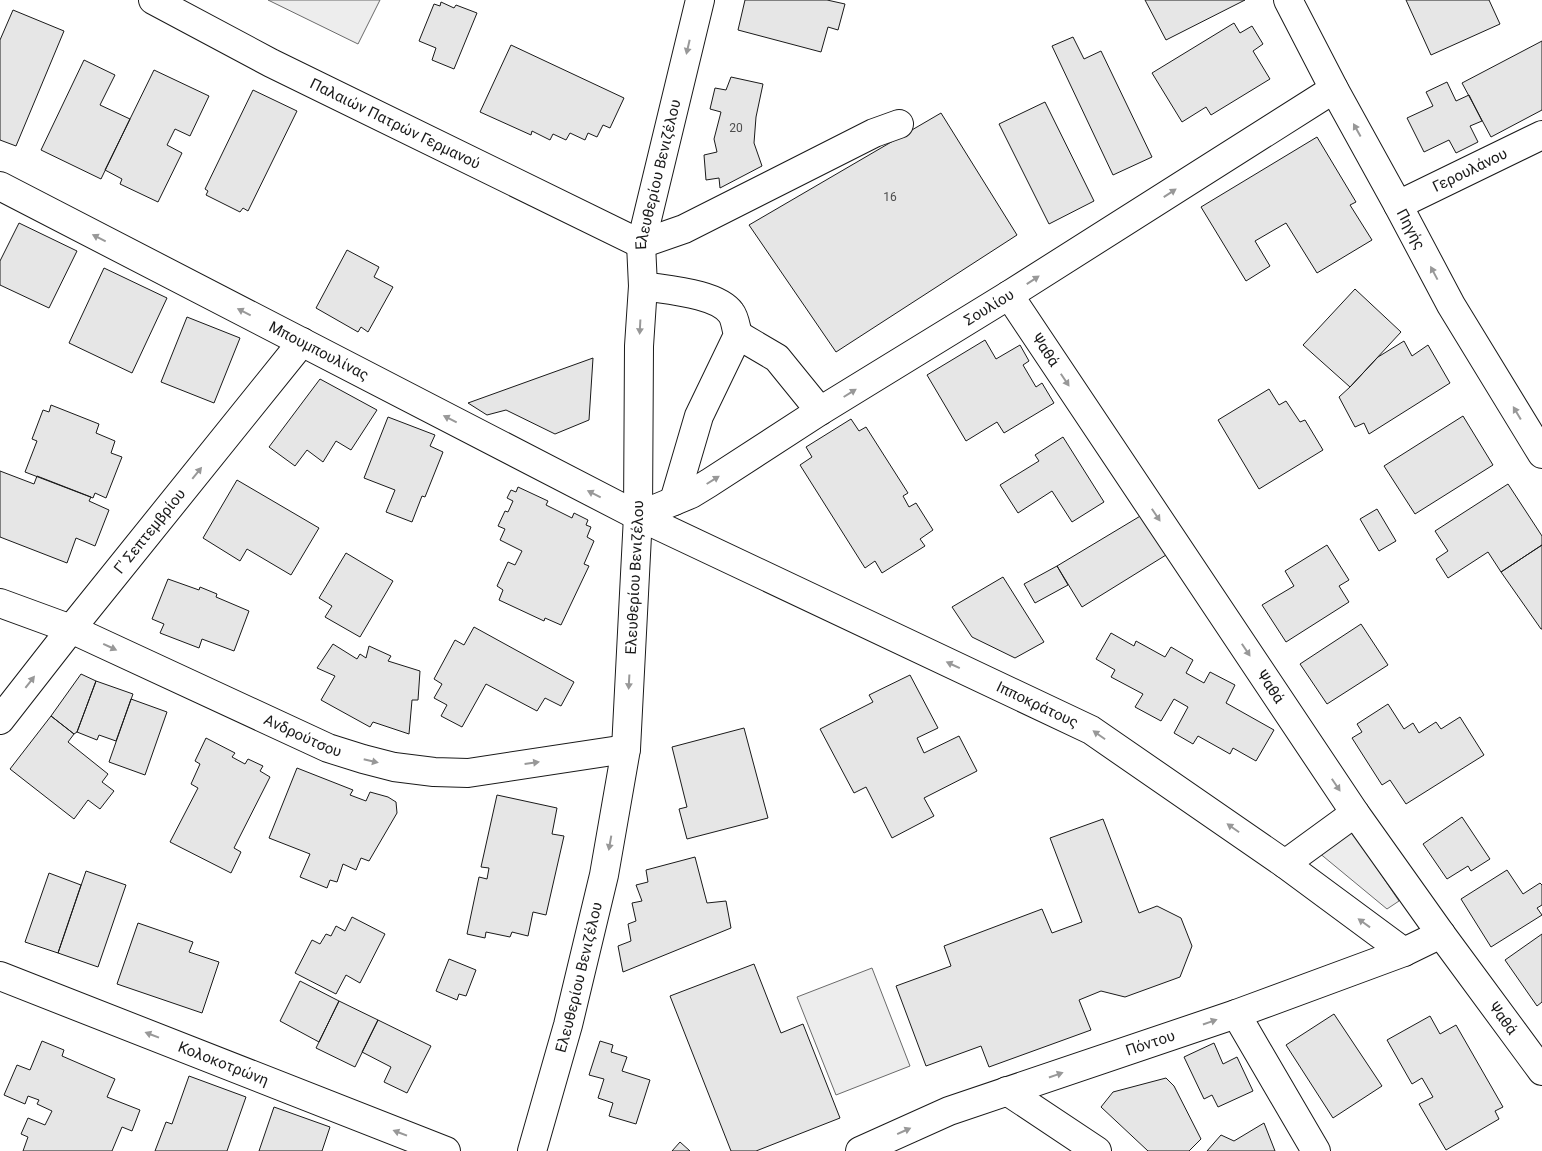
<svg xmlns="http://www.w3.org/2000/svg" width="1542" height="1151" viewBox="0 0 1542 1151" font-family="Roboto,sans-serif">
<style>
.green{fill:#ededed;stroke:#6a6a6a}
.building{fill:#e6e6e6;stroke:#1a1a1a}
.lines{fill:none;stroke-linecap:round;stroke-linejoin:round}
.minor-casing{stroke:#1a1a1a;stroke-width:30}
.major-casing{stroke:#1a1a1a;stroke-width:30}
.minor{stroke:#fff;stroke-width:28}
.major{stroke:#fff;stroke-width:28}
.oneway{fill:#989898}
.labels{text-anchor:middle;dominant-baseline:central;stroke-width:4;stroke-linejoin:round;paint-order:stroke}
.number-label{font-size:12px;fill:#4d4d4d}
.street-label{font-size:15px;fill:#1a1a1a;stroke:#fff}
</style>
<rect width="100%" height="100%" fill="#fff"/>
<path class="green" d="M 268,0 L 380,0 L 358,44 Z
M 1351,830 L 1399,901 L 1387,909 L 1318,852 Z
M 872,968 L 910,1066 L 836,1095 L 797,997 Z"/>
<path class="building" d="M 745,0 L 827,0 L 845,4 L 838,30 L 828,27 L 821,52 L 738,30 Z
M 1145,0 L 1245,0 L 1166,40 Z
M 1406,0 L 1489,0 L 1500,24 L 1431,55 Z
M 441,2 L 454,8 L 456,5 L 477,13 L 454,69 L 432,60 L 436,48 L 419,41 L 434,4 L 440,6 Z
M 13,10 L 64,31 L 16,146 L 0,140 L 0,40 Z
M 1234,23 L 1240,33 L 1252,26 L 1263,44 L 1253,51 L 1270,79 L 1211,115 L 1206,107 L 1182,122 L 1152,73 Z
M 1073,37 L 1084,59 L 1101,51 L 1152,157 L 1113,175 L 1052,46 Z
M 1542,41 L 1542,110 L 1491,137 L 1462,83 Z
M 511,45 L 624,98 L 610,128 L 603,125 L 597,137 L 588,133 L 585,140 L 570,133 L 566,140 L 553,134 L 550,140 L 532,131 L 531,135 L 480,112 Z
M 84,60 L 115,75 L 100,105 L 130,119 L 101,179 L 41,150 Z
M 154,70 L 209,96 L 190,136 L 175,129 L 167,145 L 182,153 L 158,202 L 120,184 L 122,179 L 105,170 Z
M 731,77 L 763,84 L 756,117 L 754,143 L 762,166 L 720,188 L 719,178 L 706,180 L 704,155 L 717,152 L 714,139 L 721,112 L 710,109 L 715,88 L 726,90 Z
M 1447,82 L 1456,101 L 1469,95 L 1482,121 L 1470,126 L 1478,142 L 1456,153 L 1449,140 L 1424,152 L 1407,118 L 1433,106 L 1426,92 Z
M 253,90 L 297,111 L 248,211 L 243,208 L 240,212 L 206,195 L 208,191 L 205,189 Z
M 1045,102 L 1094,201 L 1049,224 L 999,124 Z
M 941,113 L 1017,235 L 836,352 L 749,225 Z
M 1317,137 L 1356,202 L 1350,205 L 1372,240 L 1317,273 L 1286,223 L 1255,241 L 1270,266 L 1246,281 L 1201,207 Z
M 19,223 L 77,251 L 49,308 L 0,285 L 0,261 Z
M 347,250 L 379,267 L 374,277 L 393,287 L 368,332 L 361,327 L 358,332 L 316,308 Z
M 104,268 L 167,298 L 132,373 L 69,343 Z
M 1355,289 L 1401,332 L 1350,387 L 1303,345 Z
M 187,317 L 240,338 L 214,403 L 161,382 Z
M 985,340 L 996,359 L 1020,345 L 1029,361 L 1023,365 L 1036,387 L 1042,383 L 1054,403 L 1004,433 L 997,422 L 966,441 L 927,375 Z
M 1404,341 L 1412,356 L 1428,345 L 1450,383 L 1369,434 L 1364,423 L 1355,427 L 1339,397 L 1350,387 L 1378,357 Z
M 593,358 L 589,420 L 555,434 L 506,410 L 487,415 L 468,403 Z
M 320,379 L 377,410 L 351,450 L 336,441 L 323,462 L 307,450 L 295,466 L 269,447 Z
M 1269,389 L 1279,405 L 1286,401 L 1300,422 L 1305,420 L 1323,450 L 1259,489 L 1218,420 Z
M 51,405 L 99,424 L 96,433 L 115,441 L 111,453 L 122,457 L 106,498 L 95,493 L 93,498 L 25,472 L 37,441 L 32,439 L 43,410 L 49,412 Z
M 1463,416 L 1493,465 L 1415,514 L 1384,466 Z
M 388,417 L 435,435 L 430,446 L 443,452 L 425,497 L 422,496 L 412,522 L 386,512 L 395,490 L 364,478 Z
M 851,419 L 859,431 L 866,427 L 908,493 L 903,496 L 909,507 L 916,503 L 933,530 L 920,539 L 925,546 L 882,573 L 875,561 L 865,568 L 800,465 L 812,457 L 806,447 Z
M 1063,437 L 1104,502 L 1072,522 L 1052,491 L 1018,513 L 1000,485 L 1039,461 L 1035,455 Z
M 0,471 L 34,484 L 37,476 L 91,497 L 89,501 L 109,510 L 95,546 L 76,538 L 67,563 L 0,537 Z
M 237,480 L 319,528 L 291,575 L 247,549 L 240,561 L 203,538 Z
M 1508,484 L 1542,536 L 1542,545 L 1501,572 L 1488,552 L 1448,578 L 1436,559 L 1448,551 L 1435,531 Z
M 518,487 L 548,501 L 546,505 L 572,518 L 574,513 L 588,520 L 586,525 L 591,527 L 587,537 L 594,541 L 584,564 L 589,566 L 561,625 L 545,618 L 544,621 L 499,600 L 503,590 L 497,586 L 508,562 L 515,565 L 522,551 L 500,540 L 505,529 L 498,526 L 505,511 L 508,512 L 513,501 L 507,498 L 511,490 L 516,492 Z
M 1377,509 L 1396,541 L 1379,551 L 1360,519 Z
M 1142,515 L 1166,555 L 1082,607 L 1057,566 Z
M 1327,545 L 1349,580 L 1339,586 L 1349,602 L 1286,642 L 1262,605 L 1294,586 L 1285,571 Z
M 1542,545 L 1542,629 L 1541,629 L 1501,572 Z
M 346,553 L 393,581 L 360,637 L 325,617 L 332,606 L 319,598 Z
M 1057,566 L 1068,585 L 1035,603 L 1024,584 Z
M 1003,577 L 1044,642 L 1015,658 L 972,637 L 952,607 Z
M 168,579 L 199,590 L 200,587 L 217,594 L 216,597 L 249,611 L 234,651 L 202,639 L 199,648 L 160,633 L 164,624 L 152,619 Z
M 1361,624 L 1388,665 L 1327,704 L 1300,664 Z
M 474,627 L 574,682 L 561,706 L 545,698 L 537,711 L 486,684 L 462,727 L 441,716 L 447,705 L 434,698 L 442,684 L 434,679 L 455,640 L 464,645 Z
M 1111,633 L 1134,646 L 1136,641 L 1165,657 L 1171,647 L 1193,660 L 1186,673 L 1204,683 L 1210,672 L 1235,685 L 1226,703 L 1274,730 L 1256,761 L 1233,748 L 1230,754 L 1198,736 L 1193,744 L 1174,733 L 1188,707 L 1174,699 L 1161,721 L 1135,707 L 1143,694 L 1111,677 L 1115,670 L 1096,659 Z
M 333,644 L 357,659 L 360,654 L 366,658 L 369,646 L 391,656 L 388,661 L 420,671 L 418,700 L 412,700 L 409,734 L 373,722 L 370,727 L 321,700 L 335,676 L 317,668 Z
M 81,674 L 96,681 L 77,732 L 74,734 L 51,716 Z
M 910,675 L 938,728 L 917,738 L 924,753 L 959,736 L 977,771 L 924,798 L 934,816 L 892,838 L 866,787 L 854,793 L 820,729 L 873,702 L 869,695 Z
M 96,681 L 133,694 L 116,741 L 99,735 L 97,740 L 77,732 Z
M 131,699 L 167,712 L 145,775 L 109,762 Z
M 1388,704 L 1404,729 L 1413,723 L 1419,733 L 1436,722 L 1441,729 L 1460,717 L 1484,755 L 1406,804 L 1390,780 L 1382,785 L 1352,738 L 1362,732 L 1357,724 Z
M 51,716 L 74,734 L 68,742 L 108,774 L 102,782 L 114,791 L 100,809 L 88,800 L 74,819 L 10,769 Z
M 744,728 L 768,818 L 687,839 L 679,809 L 687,807 L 672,747 Z
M 206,738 L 235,753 L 232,757 L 245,764 L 248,759 L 263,766 L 260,771 L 270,777 L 234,848 L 241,852 L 231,873 L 170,842 L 198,788 L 191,784 L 200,764 L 195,761 Z
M 297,768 L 353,790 L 350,795 L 366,801 L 370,792 L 388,797 L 396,802 L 397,813 L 369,861 L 361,858 L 356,870 L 343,864 L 337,882 L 330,880 L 327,888 L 300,877 L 310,854 L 269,838 Z
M 497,795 L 557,808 L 552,834 L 564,836 L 546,915 L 533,912 L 528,936 L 512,932 L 510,937 L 486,932 L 485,938 L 467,934 L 479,877 L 487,879 L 489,868 L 481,867 Z
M 1462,817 L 1490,859 L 1471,871 L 1468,866 L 1447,879 L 1423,844 Z
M 1103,819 L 1139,913 L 1157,906 L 1181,918 L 1192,946 L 1180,977 L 1125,997 L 1101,991 L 1079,1000 L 1091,1030 L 989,1067 L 981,1046 L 926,1066 L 896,986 L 951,966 L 944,946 L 1042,909 L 1052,933 L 1082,922 L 1050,838 Z
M 695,857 L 707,903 L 726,901 L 731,928 L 623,972 L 618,946 L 631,941 L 628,924 L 636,921 L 632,903 L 642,901 L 636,885 L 648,882 L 646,870 Z
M 1507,870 L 1523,894 L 1540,883 L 1542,885 L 1542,905 L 1537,908 L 1542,915 L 1491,947 L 1461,899 Z
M 86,871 L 126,885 L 98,967 L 58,953 Z
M 49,873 L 81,885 L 58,953 L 25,942 Z
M 352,917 L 385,934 L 360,983 L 346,975 L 336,994 L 295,973 L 312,940 L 320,944 L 326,934 L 331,936 L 336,926 L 345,931 Z
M 138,923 L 193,942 L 189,952 L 219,962 L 202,1013 L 117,984 Z
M 1542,934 L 1542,1002 L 1537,1006 L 1505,960 Z
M 449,959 L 476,970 L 466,996 L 459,994 L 457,1000 L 436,991 Z
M 754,964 L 781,1033 L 803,1024 L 840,1118 L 756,1151 L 731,1151 L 670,996 Z
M 300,981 L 339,1001 L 319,1042 L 280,1021 Z
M 339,1001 L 378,1020 L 355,1067 L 316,1048 Z
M 1334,1014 L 1382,1086 L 1333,1118 L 1286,1045 Z
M 1430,1016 L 1440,1034 L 1456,1025 L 1503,1107 L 1495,1111 L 1499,1119 L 1446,1150 L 1419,1104 L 1433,1097 L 1422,1078 L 1412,1084 L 1387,1040 Z
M 378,1020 L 431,1046 L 407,1093 L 384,1082 L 391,1067 L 362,1052 Z
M 42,1041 L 64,1050 L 62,1056 L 115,1079 L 107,1097 L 140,1110 L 132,1131 L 122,1127 L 112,1151 L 23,1151 L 28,1137 L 21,1134 L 28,1118 L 45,1125 L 52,1111 L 37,1104 L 39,1100 L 28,1096 L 25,1104 L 4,1095 L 17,1065 L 30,1070 Z
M 600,1041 L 613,1045 L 611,1052 L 627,1057 L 622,1071 L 650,1080 L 636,1124 L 609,1116 L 613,1103 L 598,1098 L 604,1079 L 589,1075 Z
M 1214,1043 L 1223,1064 L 1237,1057 L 1253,1091 L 1218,1107 L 1212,1095 L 1204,1099 L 1184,1057 Z
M 189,1076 L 246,1097 L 227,1151 L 155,1151 L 166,1122 L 172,1124 Z
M 1166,1078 L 1174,1086 L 1201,1139 L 1189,1151 L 1148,1151 L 1101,1107 L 1113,1092 Z
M 274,1107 L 330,1127 L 322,1151 L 259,1151 Z
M 1264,1123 L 1275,1151 L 1207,1151 L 1221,1135 L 1234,1141 Z
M 680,1142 L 690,1151 L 672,1151 Z"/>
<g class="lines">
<g class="minor-casing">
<g id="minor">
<path id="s1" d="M 153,0 L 271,63 L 641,244 L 684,229 L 874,133 L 899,124"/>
<path id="s2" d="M 0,186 L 638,516 L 1091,730 L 1285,864 L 1404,952"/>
<path id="s3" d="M 1398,205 L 1542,135"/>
<path d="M 643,286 C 666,290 717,293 731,313 C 735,318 736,328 738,335 L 699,416 L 674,501"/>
<path id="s4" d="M 1009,295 L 1355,813 L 1441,934 L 1542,1071"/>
<path d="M 738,335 L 777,358 L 820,411"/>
<path id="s5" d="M 638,516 L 691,494 L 709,483 L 820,411 L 1009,295 L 1334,89"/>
<path id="s6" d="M 0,603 L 71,629 L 328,748 L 363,759 L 394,767 L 434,772 L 468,773 L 626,749"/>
<path id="s7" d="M 0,720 L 71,629 L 302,342"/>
<path d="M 1285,864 L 1355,813"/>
<path id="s8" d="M 0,976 L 446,1151"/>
<path d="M 1236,1014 L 1316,1151"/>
<path d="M 1007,1091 L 1097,1151"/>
<path id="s9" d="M 860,1151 L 949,1111 L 1236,1014 L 1404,952 L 1441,934"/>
</g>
</g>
<g class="major-casing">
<g id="major">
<path id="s10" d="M 1288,0 L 1334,89 L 1398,205 L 1451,305 L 1542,454"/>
<path id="s11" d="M 532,1151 L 568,1025 L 604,875 L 626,749 L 638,516 L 639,346 L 643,286 L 641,244 L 700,0"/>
</g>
</g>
<use href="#minor" class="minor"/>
<use href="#major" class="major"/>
</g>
<defs><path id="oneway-solid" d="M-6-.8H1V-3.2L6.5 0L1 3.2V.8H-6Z" transform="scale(1.25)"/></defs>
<g class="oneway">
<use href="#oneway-solid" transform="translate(688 47) rotate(103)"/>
<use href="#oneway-solid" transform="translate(1357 130) rotate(-119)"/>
<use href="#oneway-solid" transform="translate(1170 193) rotate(-33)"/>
<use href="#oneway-solid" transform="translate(99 238) rotate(-153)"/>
<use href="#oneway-solid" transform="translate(1434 273) rotate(-118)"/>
<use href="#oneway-solid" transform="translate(1033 280) rotate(-33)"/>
<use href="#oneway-solid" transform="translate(244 312) rotate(-153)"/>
<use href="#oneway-solid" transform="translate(640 327) rotate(93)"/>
<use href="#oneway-solid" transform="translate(1065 380) rotate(56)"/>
<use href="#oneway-solid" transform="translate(850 393) rotate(-32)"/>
<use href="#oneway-solid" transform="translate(1517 413) rotate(-121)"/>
<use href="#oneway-solid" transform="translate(450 419) rotate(-153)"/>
<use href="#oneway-solid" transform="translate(197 473) rotate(-51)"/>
<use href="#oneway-solid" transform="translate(713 480) rotate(-32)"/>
<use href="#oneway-solid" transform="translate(594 494) rotate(-153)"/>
<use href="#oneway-solid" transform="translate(1156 515) rotate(56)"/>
<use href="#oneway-solid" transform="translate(110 647) rotate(25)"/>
<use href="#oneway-solid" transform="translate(1246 650) rotate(56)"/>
<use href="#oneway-solid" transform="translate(953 665) rotate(-155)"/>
<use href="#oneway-solid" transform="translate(30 682) rotate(-52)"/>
<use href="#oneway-solid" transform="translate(629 682) rotate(93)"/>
<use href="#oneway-solid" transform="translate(1099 735) rotate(-145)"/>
<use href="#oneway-solid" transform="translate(371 761) rotate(13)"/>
<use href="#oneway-solid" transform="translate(532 763) rotate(-8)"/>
<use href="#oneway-solid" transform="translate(1336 785) rotate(56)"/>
<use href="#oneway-solid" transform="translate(1233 828) rotate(-145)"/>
<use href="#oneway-solid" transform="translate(610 843) rotate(100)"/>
<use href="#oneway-solid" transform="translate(1364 923) rotate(-144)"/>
<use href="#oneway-solid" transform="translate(1210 1022) rotate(-19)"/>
<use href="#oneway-solid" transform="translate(152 1035) rotate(-159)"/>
<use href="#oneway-solid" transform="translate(1056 1075) rotate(-19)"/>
<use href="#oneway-solid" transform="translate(904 1131) rotate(-24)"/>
<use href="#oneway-solid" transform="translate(400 1133) rotate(-159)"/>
</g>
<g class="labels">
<g class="number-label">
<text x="736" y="128">20</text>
<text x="890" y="197">16</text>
</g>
<g class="street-label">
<text stroke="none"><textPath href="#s1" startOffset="272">Παλαιών Πατρών Γερμανού</textPath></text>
<text stroke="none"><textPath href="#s3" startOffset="80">Γερουλάνου</textPath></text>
<text stroke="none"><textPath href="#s11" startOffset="990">Ελευθερίου Βενιζέλου</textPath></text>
<text stroke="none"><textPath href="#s10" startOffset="260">Πηγής</textPath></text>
<text stroke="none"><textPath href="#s5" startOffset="409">Σουλίου</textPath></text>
<text stroke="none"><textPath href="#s4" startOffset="66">Ψαθά</textPath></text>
<text stroke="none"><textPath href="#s2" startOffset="359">Μπουμπουλίνας</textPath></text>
<text stroke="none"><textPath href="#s7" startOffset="241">Γ' Σεπτεμβρίου</textPath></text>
<text stroke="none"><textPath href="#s11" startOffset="585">Ελευθερίου Βενιζέλου</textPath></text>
<text stroke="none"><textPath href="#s4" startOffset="471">Ψαθά</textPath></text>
<text stroke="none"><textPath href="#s2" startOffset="1160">Ιπποκράτους</textPath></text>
<text stroke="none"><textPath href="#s6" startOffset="331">Ανδρούτσου</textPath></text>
<text stroke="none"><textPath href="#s11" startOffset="180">Ελευθερίου Βενιζέλου</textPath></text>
<text stroke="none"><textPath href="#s4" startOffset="876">Ψαθά</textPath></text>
<text stroke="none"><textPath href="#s9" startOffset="310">Πόντου</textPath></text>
<text stroke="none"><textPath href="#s8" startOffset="240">Κολοκοτρώνη</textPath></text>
</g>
</g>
</svg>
